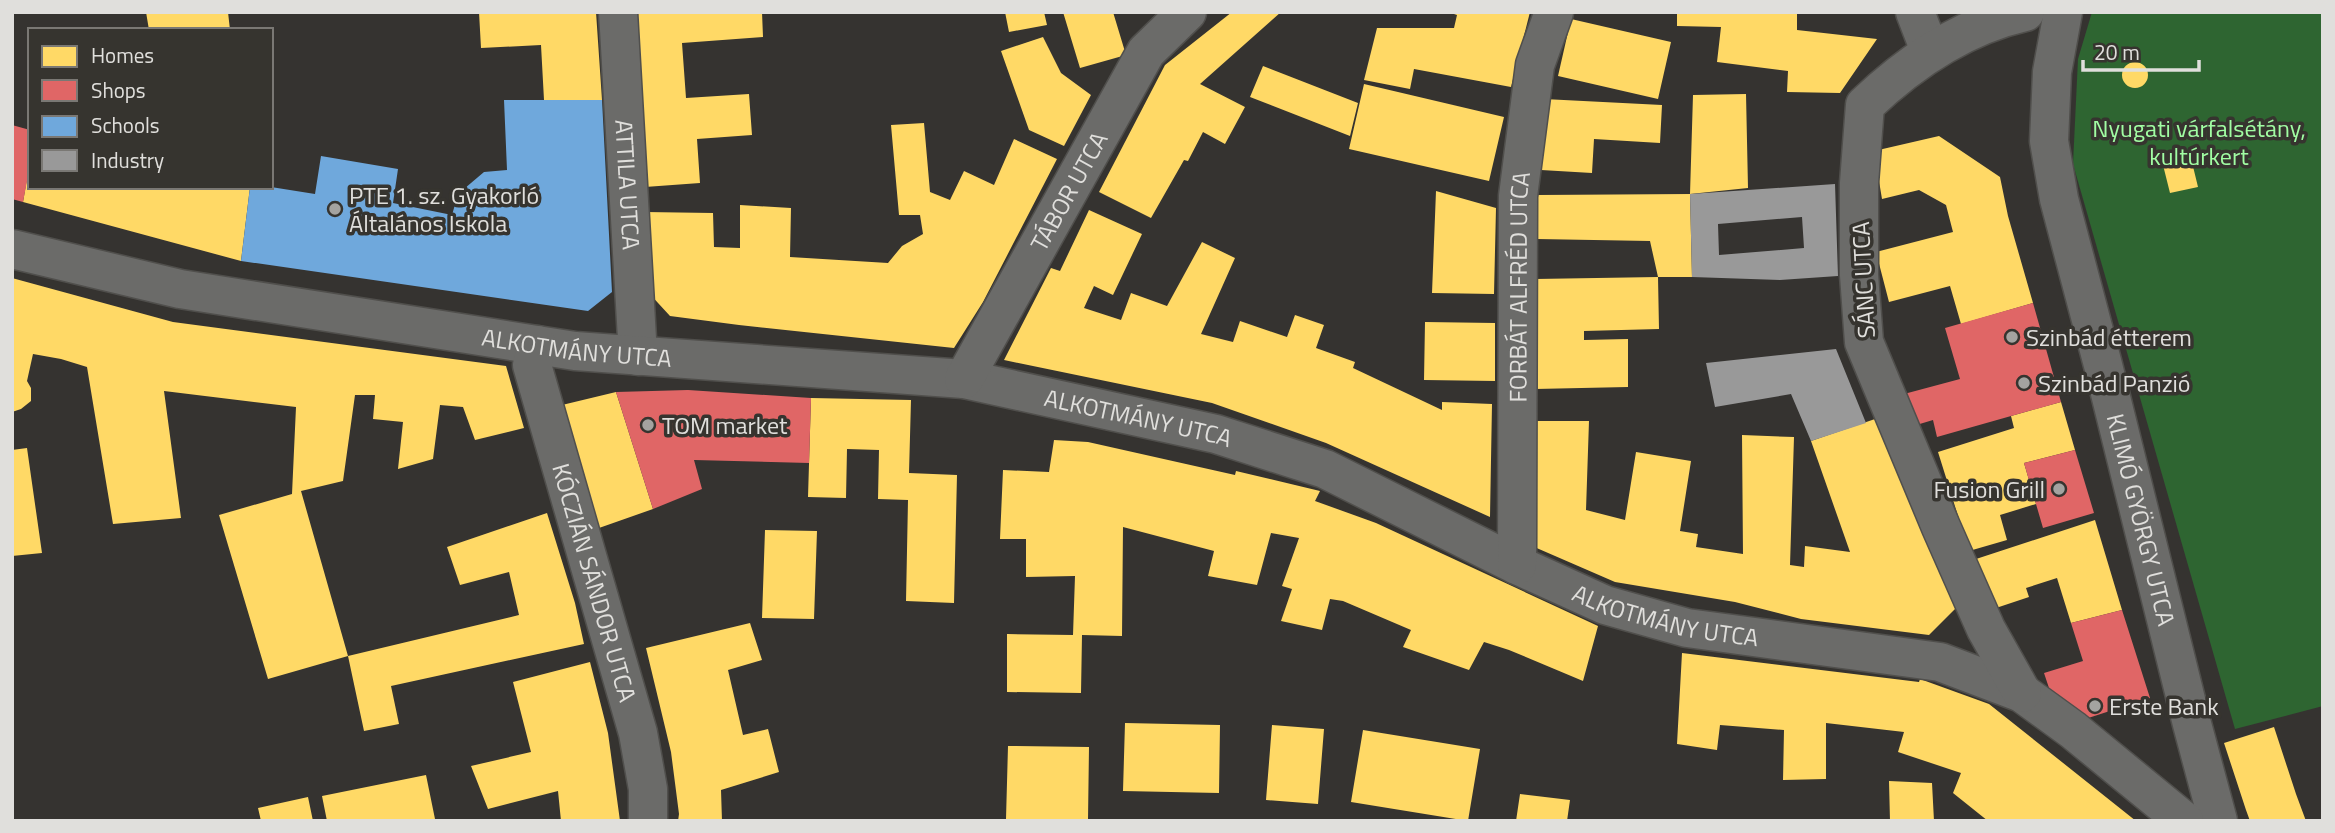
<svg xmlns="http://www.w3.org/2000/svg" width="2335" height="833" viewBox="0 0 2335 833" font-family="'Titillium Web',sans-serif">
<style>
.green{fill:#2e6531}
.homes{fill:#ffd966}
.shops{fill:#e06666}
.schools{fill:#6fa8dc}
.industry{fill:#999;fill-rule:evenodd}
.lines{fill:none;stroke-linecap:round;stroke-linejoin:round}
.minor-casing{stroke:#504f4c;stroke-width:41}
.minor{stroke:#6b6b69;stroke-width:38}
.poi-dot{fill:#a4a3a0;stroke:#36342f;stroke-width:2.5}
.labels{text-anchor:middle;dominant-baseline:central;stroke-width:7;stroke-linejoin:round;paint-order:stroke}
.park-label{font-size:24px;fill:#a1fda3;stroke:#36342f}
.street-label{font-size:24px;fill:#e0dfdc;stroke:#36342f}
.poi-label{font-size:24px;fill:#e0dfdc;stroke:#36342f;text-anchor:start}
</style>
<rect width="100%" height="100%" fill="#353330"/>
<path class="green" d="M 2092,12 L 2323,12 L 2323,706 L 2235,729 L 2073,164 L 2078,59 Z"/>
<path class="homes" d="M 146,12 L 228,12 L 230,30 L 149,30 Z
M 479,12 L 596,12 L 602,100 L 544,100 L 541,45 L 481,48 Z
M 633,12 L 762,12 L 763,37 L 682,43 L 686,98 L 749,94 L 752,135 L 697,139 L 700,183 L 645,187 Z
M 1005,12 L 1044,12 L 1047,25 L 1009,32 Z
M 1063,12 L 1113,12 L 1126,55 L 1080,68 Z
M 1232,12 L 1281,12 L 1200,84 L 1245,107 L 1225,144 L 1203,132 L 1188,161 L 1184,160 L 1151,218 L 1099,192 L 1165,65 Z
M 1448,12 L 1530,12 L 1511,87 L 1414,69 L 1410,89 L 1364,80 L 1377,28 L 1454,28 L 1457,15 Z
M 1677,12 L 1797,12 L 1797,30 L 1877,39 L 1840,93 L 1787,92 L 1788,71 L 1717,62 L 1721,27 L 1677,26 Z
M 1571,19 L 1671,42 L 1658,99 L 1558,76 Z
M 1043,37 L 1061,73 L 1091,95 L 1064,146 L 1029,130 L 1001,51 Z
M2122 75a13 13 0 1 1 26 0a13 13 0 1 1-26 0Z
M 1263,66 L 1358,103 L 1350,136 L 1250,97 Z
M 1364,84 L 1504,117 L 1489,181 L 1349,149 Z
M 1746,94 L 1748,188 L 1690,194 L 1692,277 L 1658,277 L 1659,329 L 1584,331 L 1584,340 L 1628,339 L 1628,387 L 1535,389 L 1535,279 L 1658,277 L 1650,241 L 1537,239 L 1537,195 L 1690,194 L 1693,95 Z
M 1544,99 L 1662,105 L 1660,143 L 1594,139 L 1592,173 L 1541,170 Z
M 924,123 L 930,192 L 950,200 L 964,171 L 994,185 L 1014,139 L 1057,159 L 983,302 L 954,348 L 739,325 L 670,316 L 647,291 L 645,212 L 713,213 L 714,247 L 740,248 L 740,205 L 791,208 L 790,257 L 888,263 L 902,246 L 923,234 L 920,215 L 899,215 L 891,125 Z
M 1939,136 L 2000,177 L 2008,216 L 2033,303 L 1961,324 L 1950,286 L 1889,302 L 1876,252 L 1953,232 L 1946,205 L 1919,190 L 1882,199 L 1874,151 Z
M 2189,150 L 2198,187 L 2170,193 L 2161,157 Z
M 28,173 L 30,187 L 250,187 L 241,261 L 23,202 Z
M 1436,191 L 1496,208 L 1494,294 L 1432,293 Z
M 1089,210 L 1142,234 L 1113,295 L 1094,286 L 1084,308 L 1121,320 L 1131,293 L 1167,306 L 1202,242 L 1235,258 L 1201,334 L 1233,342 L 1240,321 L 1287,337 L 1295,315 L 1324,325 L 1316,348 L 1355,362 L 1353,368 L 1442,410 L 1442,402 L 1492,404 L 1490,517 L 1326,443 L 1212,403 L 1004,360 L 1051,268 L 1060,271 Z
M 12,278 L 173,322 L 506,366 L 524,428 L 475,440 L 463,407 L 440,405 L 433,459 L 398,469 L 403,422 L 373,419 L 375,395 L 355,395 L 343,481 L 301,491 L 348,656 L 268,679 L 219,515 L 292,494 L 296,407 L 164,391 L 181,518 L 113,524 L 87,367 L 61,359 L 33,354 L 27,381 L 31,388 L 31,401 L 21,409 L 12,412 Z
M 1425,322 L 1495,323 L 1495,381 L 1424,380 Z
M 616,392 L 653,509 L 599,528 L 562,405 Z
M 811,398 L 911,400 L 909,473 L 957,475 L 954,603 L 906,601 L 908,500 L 878,499 L 879,450 L 847,449 L 846,498 L 808,497 Z
M 2061,402 L 2075,450 L 2024,463 L 2036,504 L 2000,515 L 2007,540 L 1969,551 L 1938,452 L 2014,428 L 2011,416 Z
M 1875,419 L 1957,607 L 1929,635 L 1801,619 L 1735,602 L 1615,582 L 1532,546 L 1533,421 L 1589,421 L 1586,510 L 1625,520 L 1636,452 L 1691,461 L 1680,531 L 1698,534 L 1696,547 L 1743,554 L 1742,435 L 1794,437 L 1790,565 L 1804,567 L 1805,546 L 1850,552 L 1811,441 Z
M 1054,440 L 1088,442 L 1235,475 L 1236,471 L 1320,491 L 1315,501 L 1376,523 L 1598,626 L 1583,681 L 1509,650 L 1484,642 L 1469,670 L 1403,647 L 1411,630 L 1343,601 L 1330,599 L 1322,630 L 1281,621 L 1292,589 L 1282,586 L 1299,538 L 1271,533 L 1257,585 L 1208,576 L 1214,551 L 1123,527 L 1122,636 L 1082,635 L 1081,693 L 1007,692 L 1007,634 L 1073,635 L 1075,576 L 1026,577 L 1026,539 L 1000,539 L 1003,470 L 1049,472 Z
M 27,448 L 42,553 L 12,556 L 12,450 Z
M 547,513 L 575,603 L 584,644 L 391,686 L 399,724 L 364,731 L 348,656 L 519,615 L 509,572 L 460,585 L 447,547 Z
M 2095,520 L 2122,610 L 2071,623 L 2057,578 L 2026,588 L 2029,597 L 1996,608 L 1973,560 Z
M 765,530 L 817,531 L 814,619 L 762,618 Z
M 750,623 L 762,660 L 728,670 L 743,735 L 768,729 L 779,772 L 721,790 L 722,821 L 678,821 L 679,814 L 671,752 L 646,648 Z
M 1682,653 L 1919,682 L 1920,679 L 1989,704 L 2136,821 L 1988,821 L 1953,793 L 1961,773 L 1898,752 L 1904,732 L 1826,723 L 1826,779 L 1783,780 L 1784,730 L 1720,725 L 1717,750 L 1677,744 Z
M 590,662 L 608,733 L 620,821 L 561,821 L 558,791 L 488,809 L 471,766 L 531,752 L 513,682 Z
M 1125,723 L 1220,725 L 1219,793 L 1123,791 Z
M 1272,725 L 1324,729 L 1318,804 L 1266,800 Z
M 2274,727 L 2296,794 L 2306,821 L 2250,821 L 2246,810 L 2224,743 Z
M 1363,730 L 1480,749 L 1468,821 L 1351,802 Z
M 1008,746 L 1089,747 L 1088,820 L 1006,819 Z
M 426,775 L 435,819 L 425,821 L 327,821 L 322,796 Z
M 1889,781 L 1932,783 L 1934,821 L 1890,821 Z
M 1520,794 L 1570,800 L 1567,821 L 1516,821 Z
M 308,797 L 313,821 L 261,821 L 258,808 Z"/>
<path class="shops" d="M 12,125 L 30,130 L 30,165 L 23,202 L 12,199 Z
M 2033,303 L 2061,402 L 1937,437 L 1933,420 L 1913,426 L 1904,394 L 1960,379 L 1945,328 Z
M 688,390 L 811,398 L 809,463 L 694,460 L 702,489 L 653,509 L 616,392 Z
M 2075,450 L 2094,513 L 2043,528 L 2024,463 Z
M 2122,610 L 2150,698 L 2079,721 L 2056,709 L 2044,673 L 2083,661 L 2071,623 Z"/>
<path class="schools" d="M 504,100 L 602,100 L 612,292 L 588,311 L 241,261 L 250,187 L 271,187 L 315,194 L 321,156 L 398,169 L 393,203 L 452,215 L 458,194 L 484,172 L 507,170 Z"/>
<path class="industry" d="M 1835,184 L 1838,276 L 1780,280 L 1692,277 L 1690,194 ZM 1802,217 L 1804,248 L 1719,255 L 1718,224 Z
M 1836,349 L 1866,423 L 1811,441 L 1791,394 L 1715,407 L 1706,363 Z"/>
<g class="lines">
<g class="minor-casing">
<g id="minor">
<path id="s1" d="M 618,12 L 638,356"/>
<path d="M 1915,12 L 1930,51"/>
<path id="s2" d="M 2063,12 L 2052,72 L 2049,141 L 2059,199 L 2103,365 L 2192,724 L 2218,821"/>
<path id="s3" d="M 12,249 L 180,289 L 575,351 L 964,379 L 1216,434 L 1325,469 L 1517,565 L 1605,605 L 1687,628 L 1940,662 L 2022,693 L 2073,730 L 2184,821"/>
<path id="s4" d="M 537,345 L 532,365 L 638,733 L 648,789 L 648,821"/>
<path id="s5" d="M 964,379 L 1146,52 L 1187,12"/>
<path id="s6" d="M 1517,565 L 1518,196 L 1535,65 L 1554,12"/>
<path d="M 2022,693 L 1986,629 L 1941,527 L 1864,342 L 1859,275 L 1859,183 L 1865,105 C 1910,62 1963,26 2025,12"/>
</g>
</g>
<use href="#minor" class="minor"/>
</g>
<g class="poi-dot">
<circle cx="335" cy="209" r="7"/>
<circle cx="2012" cy="337" r="7"/>
<circle cx="2024" cy="383" r="7"/>
<circle cx="648" cy="425" r="7"/>
<circle cx="2059" cy="489" r="7"/>
<circle cx="2095" cy="706" r="7"/>
</g>
<g class="labels">
<g class="park-label">
<text x="2199" y="128">Nyugati várfalsétány,<tspan x="2199" dy="28">kultúrkert</tspan></text>
</g>
<g class="street-label">
<text stroke="none"><textPath href="#s1" startOffset="173">ATTILA UTCA</textPath></text>
<text stroke="none"><textPath href="#s5" startOffset="215">TÁBOR UTCA</textPath></text>
<text transform="translate(1863 280) rotate(-93)">SÁNC UTCA</text>
<text stroke="none"><textPath href="#s6" startOffset="278">FORBÁT ALFRÉD UTCA</textPath></text>
<text stroke="none"><textPath href="#s3" startOffset="574">ALKOTMÁNY UTCA</textPath></text>
<text stroke="none"><textPath href="#s3" startOffset="1141">ALKOTMÁNY UTCA</textPath></text>
<text stroke="none"><textPath href="#s2" startOffset="520">KLIMÓ GYÖRGY UTCA</textPath></text>
<text stroke="none"><textPath href="#s4" startOffset="247">KÓCZIÁN SÁNDOR UTCA</textPath></text>
<text stroke="none"><textPath href="#s3" startOffset="1708">ALKOTMÁNY UTCA</textPath></text>
</g>
<g class="poi-label">
<text x="349" y="195">PTE 1. sz. Gyakorló<tspan x="349" dy="28">Általános Iskola</tspan></text>
<text x="2026" y="337">Szinbád étterem</text>
<text x="2038" y="383">Szinbád Panzió</text>
<text x="662" y="425">TOM market</text>
<text x="2045" y="489" text-anchor="end">Fusion Grill</text>
<text x="2109" y="706">Erste Bank</text>
</g>
</g>
<rect width="2335" height="833" fill="none" stroke="#e0dfdc" stroke-width="28"/>
<rect x="28" y="28" width="245" height="161" fill="#36342f" stroke="#7a7874" stroke-width="2"/>
<rect x="42" y="46" width="35" height="21" fill="#ffd966" stroke="#7a7874" stroke-width="2"/>
<text x="91" y="63" font-size="21" fill="#e0dfdc">Homes</text>
<rect x="42" y="80" width="35" height="21" fill="#e06666" stroke="#7a7874" stroke-width="2"/>
<text x="91" y="98" font-size="21" fill="#e0dfdc">Shops</text>
<rect x="42" y="116" width="35" height="21" fill="#6fa8dc" stroke="#7a7874" stroke-width="2"/>
<text x="91" y="133" font-size="21" fill="#e0dfdc">Schools</text>
<rect x="42" y="150" width="35" height="21" fill="#999999" stroke="#7a7874" stroke-width="2"/>
<text x="91" y="168" font-size="21" fill="#e0dfdc">Industry</text>
<path d="M2083 60v10h116v-10" fill="none" stroke="#e0dfdc" stroke-width="3.5"/>
<text x="2094" y="60" font-size="21" fill="#e0dfdc" stroke="#36342f" stroke-width="5" paint-order="stroke">20 m</text>
</svg>
